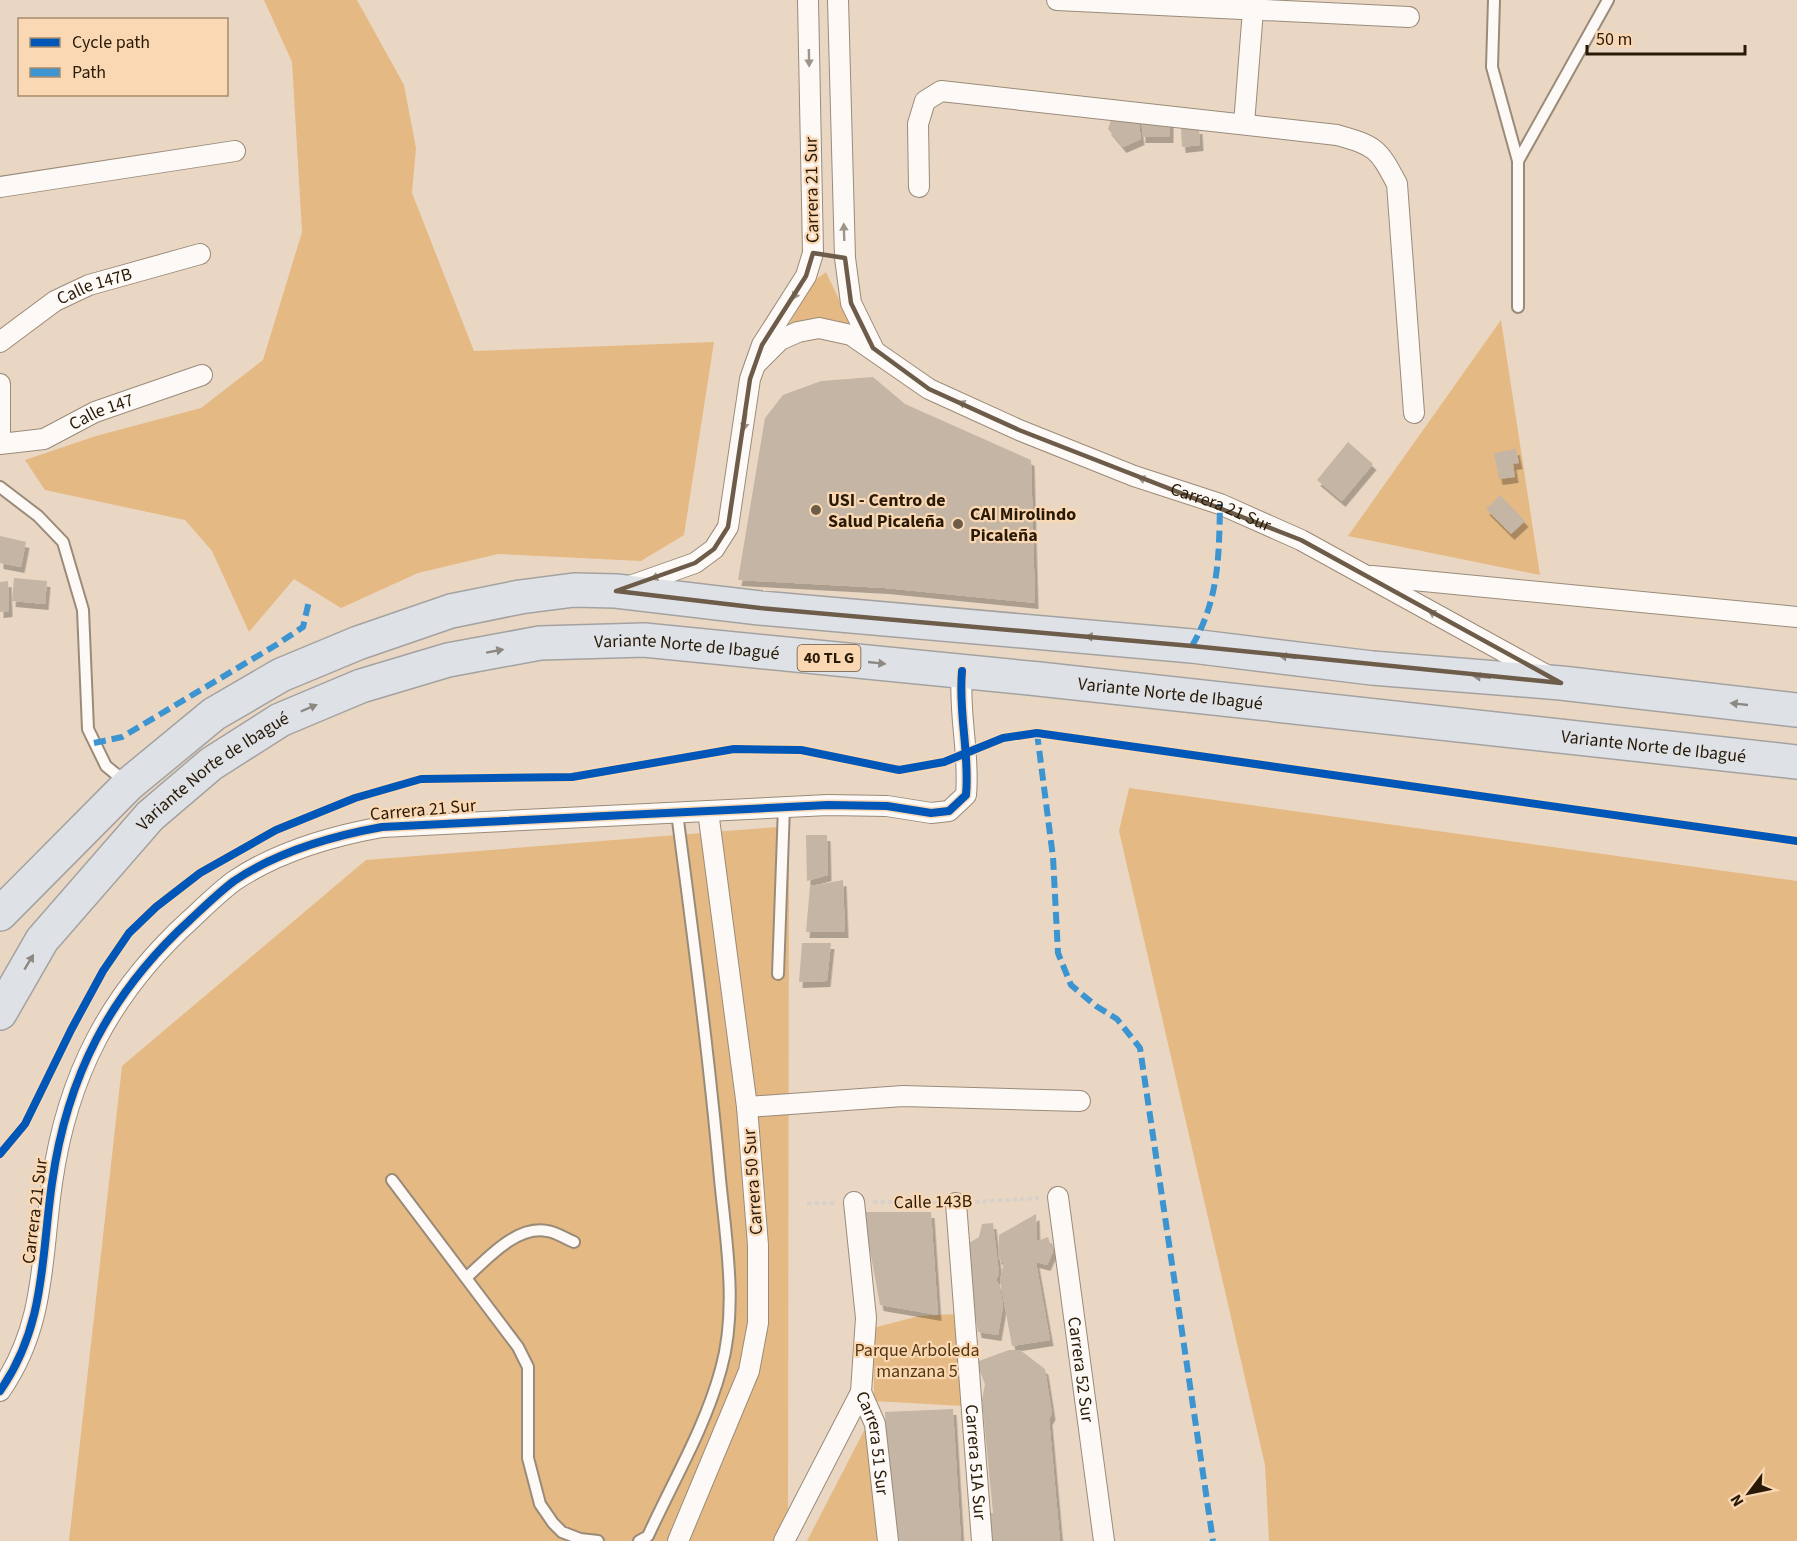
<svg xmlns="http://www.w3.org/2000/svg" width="1797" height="1541" viewBox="0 0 1797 1541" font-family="'Source Sans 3',sans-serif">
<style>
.green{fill:#e5b983}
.building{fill:#c5b5a4;filter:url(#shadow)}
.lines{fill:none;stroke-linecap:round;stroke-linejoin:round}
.service-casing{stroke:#9a8b79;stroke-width:14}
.minor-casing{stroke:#9a8b79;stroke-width:22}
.trunk-casing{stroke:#a3a2a1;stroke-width:36}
.path{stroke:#d7d1ca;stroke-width:4;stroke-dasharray:4.5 3;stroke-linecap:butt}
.service{stroke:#fcf9f6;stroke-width:10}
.minor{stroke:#fcf9f6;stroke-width:20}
.trunk{stroke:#dee2e6;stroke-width:33}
.quiet{stroke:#3c94d1;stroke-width:6;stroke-dasharray:12 6;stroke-linecap:butt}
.cycleway-casing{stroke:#fad8b3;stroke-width:11}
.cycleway{stroke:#0057b8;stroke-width:8}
.oneway{fill:#9d958a}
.oneway2{fill:#8d8882}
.marked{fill:none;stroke:#6d5c49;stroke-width:4.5;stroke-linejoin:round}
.poi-dot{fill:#6d5c49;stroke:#fad8b3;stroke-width:2}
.labels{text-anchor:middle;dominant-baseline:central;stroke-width:4.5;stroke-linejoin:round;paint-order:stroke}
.shield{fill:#fad8b3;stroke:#68533b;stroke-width:1.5}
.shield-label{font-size:16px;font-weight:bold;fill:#291a07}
.street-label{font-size:18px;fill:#291a07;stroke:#fad8b3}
.poi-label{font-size:18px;font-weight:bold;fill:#291a07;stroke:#fad8b3;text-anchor:start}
.park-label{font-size:18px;fill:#533712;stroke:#fad8b3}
</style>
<defs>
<filter id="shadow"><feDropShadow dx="3.5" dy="6" stdDeviation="0" flood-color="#0004"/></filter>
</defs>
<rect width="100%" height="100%" fill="#ead7c3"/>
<path class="green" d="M 264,0 L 357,0 L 404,85 L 416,148 L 412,193 L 474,351 L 714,342 L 684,535 L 641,561 L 498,554 L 418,573 L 341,608 L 294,579 L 249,632 L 212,551 L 185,520 L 45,490 L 25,460 L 96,436 L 201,408 L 263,360 L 302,232 L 292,62 Z
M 826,272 L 852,327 L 788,326 L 814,281 Z
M 1501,320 L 1540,575 L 1348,536 Z
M 1129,788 L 1797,881 L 1797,1541 L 1269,1541 L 1265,1465 L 1119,831 Z
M 789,826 L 788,1541 L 69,1541 L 122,1066 L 366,860 Z
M 957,1314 L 962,1406 L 874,1401 L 873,1328 L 919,1316 Z
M 869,1421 L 879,1541 L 807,1541 Z"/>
<path class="building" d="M 1113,114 L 1138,117 L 1141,139 L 1123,147 L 1108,129 Z
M 1142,120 L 1170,120 L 1170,137 L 1142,137 Z
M 1199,128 L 1200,145 L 1182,147 L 1181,129 Z
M 873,377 L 905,404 L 1031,460 L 1035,603 L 885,588 L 738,580 L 765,418 L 783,395 L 821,381 Z
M 1348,442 L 1373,464 L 1342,501 L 1317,480 Z
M 1516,449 L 1519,463 L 1513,464 L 1515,477 L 1499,479 L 1494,453 Z
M 1500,495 L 1525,521 L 1511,534 L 1486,509 Z
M 0,536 L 26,542 L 21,567 L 0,563 Z
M 14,578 L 47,581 L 45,604 L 12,601 Z
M 8,581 L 9,611 L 0,612 L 0,582 Z
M 806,835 L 827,835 L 828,875 L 807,881 Z
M 843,880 L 845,932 L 806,932 L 810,886 Z
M 802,943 L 831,943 L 827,981 L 799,982 Z
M 863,1212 L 931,1212 L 938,1315 L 880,1305 Z
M 1036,1214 L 1037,1241 L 1048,1237 L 1053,1252 L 1047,1265 L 1036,1262 L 1050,1340 L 1012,1346 L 1000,1280 L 1004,1262 L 998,1258 L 999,1235 Z
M 993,1223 L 999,1274 L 996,1280 L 1000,1286 L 1003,1306 L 998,1335 L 978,1332 L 964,1246 L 979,1237 L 982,1224 Z
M 1009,1350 L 1020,1350 L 1045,1369 L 1052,1414 L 1049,1419 L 1060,1541 L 995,1541 L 989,1537 L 986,1513 L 993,1513 L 982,1400 L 985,1384 L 976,1362 Z
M 953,1409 L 961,1541 L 892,1541 L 885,1412 Z"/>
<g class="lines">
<g class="service-casing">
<path id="service" d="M 1494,0 L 1492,67 L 1518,161 L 1518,307
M 1518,161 L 1608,0
M 0,487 L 38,516 L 63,542 L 83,610 L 88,729 L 106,766 L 127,783
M 778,974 L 784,807
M 392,1180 L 518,1347 L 528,1367 L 528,1458 L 540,1504 L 553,1523 L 562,1532 L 580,1539 L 598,1541
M 466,1278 C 486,1260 516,1225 547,1231 C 556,1232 566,1239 574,1242
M 639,1541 L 648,1536 C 673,1481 705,1428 721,1369 C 738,1309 726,1240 720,1179 C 709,1056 693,935 677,813"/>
</g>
<g class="minor-casing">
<g id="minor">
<path d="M 838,0 L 845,258 L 851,303 L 873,348"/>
<path d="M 1057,0 L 1409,17"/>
<path d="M 1244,124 L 1253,10"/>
<path d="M 0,187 L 235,151"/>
<path d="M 919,187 L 918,124 L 925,101 L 941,91 L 1337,135 C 1376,146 1378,148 1397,184 L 1414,413"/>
<path id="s1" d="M 0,342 L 55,301 L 89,285 L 200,254"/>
<path id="s2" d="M 755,365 L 780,340 L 798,332 L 819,328 L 851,335 L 929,389 L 1019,430 L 1134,476 L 1220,504 L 1301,540 L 1548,676"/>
<path d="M 0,384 L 0,439"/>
<path id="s3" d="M 0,444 L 44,439 L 95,412 L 202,375"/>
<path d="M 1372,576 L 1797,617"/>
<path d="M 627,587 L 695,563 L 714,549 L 728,527 L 750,379 L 762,345 L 806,276 L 813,253 L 808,0"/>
<path d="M 747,1107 L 903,1096 L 1080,1101"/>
<path id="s4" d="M 1058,1197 L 1104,1541"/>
<path id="s5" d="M 854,1202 L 866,1318 L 861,1392 L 875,1424 L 888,1541"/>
<path id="s6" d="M 956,1203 L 982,1541"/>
<path d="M 0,1391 C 46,1325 41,1258 52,1183 C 67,1076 110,993 190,920 C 204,907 218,893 234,881 C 277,852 332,836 382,827 L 828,805 L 887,806 L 931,813 L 949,811 L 966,795 C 970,754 958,713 962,671"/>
<path d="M 678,1541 L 749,1371 L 758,1323 L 758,1245 L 747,1107 L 708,811"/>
<path d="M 784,1541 L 861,1392"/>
</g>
</g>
<g class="trunk-casing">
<g id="trunk">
<path d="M 0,914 L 129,784 L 214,714 L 281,675 L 358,643 L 451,611 L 520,597 L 574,590 L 616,591 L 760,608 L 1192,646 L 1372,668 L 1561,683 L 1797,710"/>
<path id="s7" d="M 0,1013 L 42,940 L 150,816 L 211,764 L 280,720 L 361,686 L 448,660 L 540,643 L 644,640 L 1039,679 L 1797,762"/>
</g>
</g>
<path class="path" d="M 873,1202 L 937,1203
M 975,1202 L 1039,1198
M 807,1203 L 835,1203"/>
<use href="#service" class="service"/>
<use href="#minor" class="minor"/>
<use href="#trunk" class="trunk"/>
<path class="quiet" d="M 1192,646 C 1219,599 1219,557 1220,504
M 1037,733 L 1053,857 L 1058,953 L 1071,985 L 1096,1006 L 1117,1019 L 1140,1048 L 1213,1541
M 94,743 L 122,737 L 276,645 L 303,627 L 309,601"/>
<g class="cycleway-casing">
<path id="cycleway" d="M 0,1154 L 25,1124 L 71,1030 L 103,971 L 129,933 L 156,907 L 200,873 L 276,830 L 355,798 L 421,779 L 572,777 L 734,749 L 801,750 L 899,770 L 944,762 L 1003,738 L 1037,733 L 1797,841
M 0,1391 C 46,1325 41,1258 52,1183 C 67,1076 110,993 190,920 C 204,907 218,893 234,881 C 277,852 332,836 382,827 L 828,805 L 887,806 L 931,813 L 949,811 L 966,795 C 970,754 958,713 962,671"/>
</g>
<use href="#cycleway" class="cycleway"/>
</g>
<defs><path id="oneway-solid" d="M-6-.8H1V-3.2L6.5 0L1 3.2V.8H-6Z" transform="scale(1.5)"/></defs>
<g class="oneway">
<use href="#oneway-solid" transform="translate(809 58) rotate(89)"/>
<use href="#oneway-solid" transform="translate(844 232) rotate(-92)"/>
<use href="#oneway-solid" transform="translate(797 292) rotate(122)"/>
<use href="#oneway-solid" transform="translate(966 405) rotate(-155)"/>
<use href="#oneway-solid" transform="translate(745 422) rotate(99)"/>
<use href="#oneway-solid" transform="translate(1146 480) rotate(-162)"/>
<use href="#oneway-solid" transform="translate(659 576) rotate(161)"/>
<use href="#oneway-solid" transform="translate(1436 615) rotate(-151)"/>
</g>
<g class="oneway2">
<use href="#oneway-solid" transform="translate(1094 637) rotate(-175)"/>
<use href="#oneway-solid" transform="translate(495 651) rotate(-10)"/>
<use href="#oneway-solid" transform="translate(1288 657) rotate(-173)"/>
<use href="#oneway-solid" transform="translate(877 663) rotate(6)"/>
<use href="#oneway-solid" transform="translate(1482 677) rotate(-175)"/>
<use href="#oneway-solid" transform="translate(1739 704) rotate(-174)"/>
<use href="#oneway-solid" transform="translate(309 708) rotate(-23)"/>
<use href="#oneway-solid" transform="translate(29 962) rotate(-59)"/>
</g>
<path class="marked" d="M 813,253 L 845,258 L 851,303 L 873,348 L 929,389 L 1019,430 L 1301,540 L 1561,683 L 1192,646 L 760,608 L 616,591 L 695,563 L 714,549 L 728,527 L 750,379 L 762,345 L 806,276 Z"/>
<g class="poi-dot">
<circle cx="816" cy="510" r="6"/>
<circle cx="958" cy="524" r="6"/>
</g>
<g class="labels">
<rect class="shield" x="797.5" y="645" width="63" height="26" rx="4.5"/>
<g class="shield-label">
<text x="829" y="658">40 TL G</text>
</g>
<g class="street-label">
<text transform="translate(812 190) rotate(-91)">Carrera 21 Sur</text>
<text stroke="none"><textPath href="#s1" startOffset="111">Calle 147B</textPath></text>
<text stroke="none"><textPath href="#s3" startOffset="108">Calle 147</textPath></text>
<text stroke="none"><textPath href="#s2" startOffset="519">Carrera 21 Sur</textPath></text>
<text stroke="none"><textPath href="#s7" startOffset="830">Variante Norte de Ibagué</textPath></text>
<text stroke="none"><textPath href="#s7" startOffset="1316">Variante Norte de Ibagué</textPath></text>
<text stroke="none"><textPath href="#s7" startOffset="1802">Variante Norte de Ibagué</textPath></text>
<text stroke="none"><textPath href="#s7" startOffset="326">Variante Norte de Ibagué</textPath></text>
<text transform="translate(423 810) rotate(-5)">Carrera 21 Sur</text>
<text transform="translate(753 1182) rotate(-94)">Carrera 50 Sur</text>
<text transform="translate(933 1202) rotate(-1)">Calle 143B</text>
<text transform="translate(35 1211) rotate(-83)">Carrera 21 Sur</text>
<text stroke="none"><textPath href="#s4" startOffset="174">Carrera 52 Sur</textPath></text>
<text stroke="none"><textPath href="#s5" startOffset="244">Carrera 51 Sur</textPath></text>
<text stroke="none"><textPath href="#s6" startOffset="260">Carrera 51A Sur</textPath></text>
</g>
<g class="poi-label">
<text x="828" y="500">USI - Centro de<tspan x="828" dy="21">Salud Picaleña</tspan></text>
<text x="970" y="514">CAI Mirolindo<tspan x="970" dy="21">Picaleña</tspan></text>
</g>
<g class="park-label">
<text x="917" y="1350">Parque Arboleda<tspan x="917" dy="21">manzana 5</tspan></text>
</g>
</g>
<rect x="18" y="18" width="210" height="78" fill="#fad8b3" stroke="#a68c6e" stroke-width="1.5"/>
<rect x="30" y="38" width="30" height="9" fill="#0057b8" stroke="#a68c6e" stroke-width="1.5"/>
<text x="72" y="48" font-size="18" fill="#291a07">Cycle path</text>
<rect x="30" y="68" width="30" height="9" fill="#3c94d1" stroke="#a68c6e" stroke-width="1.5"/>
<text x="72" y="78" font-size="18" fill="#291a07">Path</text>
<g transform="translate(1749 1493) rotate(238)" stroke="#fad8b3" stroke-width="4.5" paint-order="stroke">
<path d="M0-4.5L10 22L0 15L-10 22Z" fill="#291a07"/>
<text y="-9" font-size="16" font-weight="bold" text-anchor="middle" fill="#291a07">N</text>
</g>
<path d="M1587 45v9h158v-9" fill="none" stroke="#291a07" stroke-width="3"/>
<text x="1596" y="45" font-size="18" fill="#291a07" stroke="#fad8b3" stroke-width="4.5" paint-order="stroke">50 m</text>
</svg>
